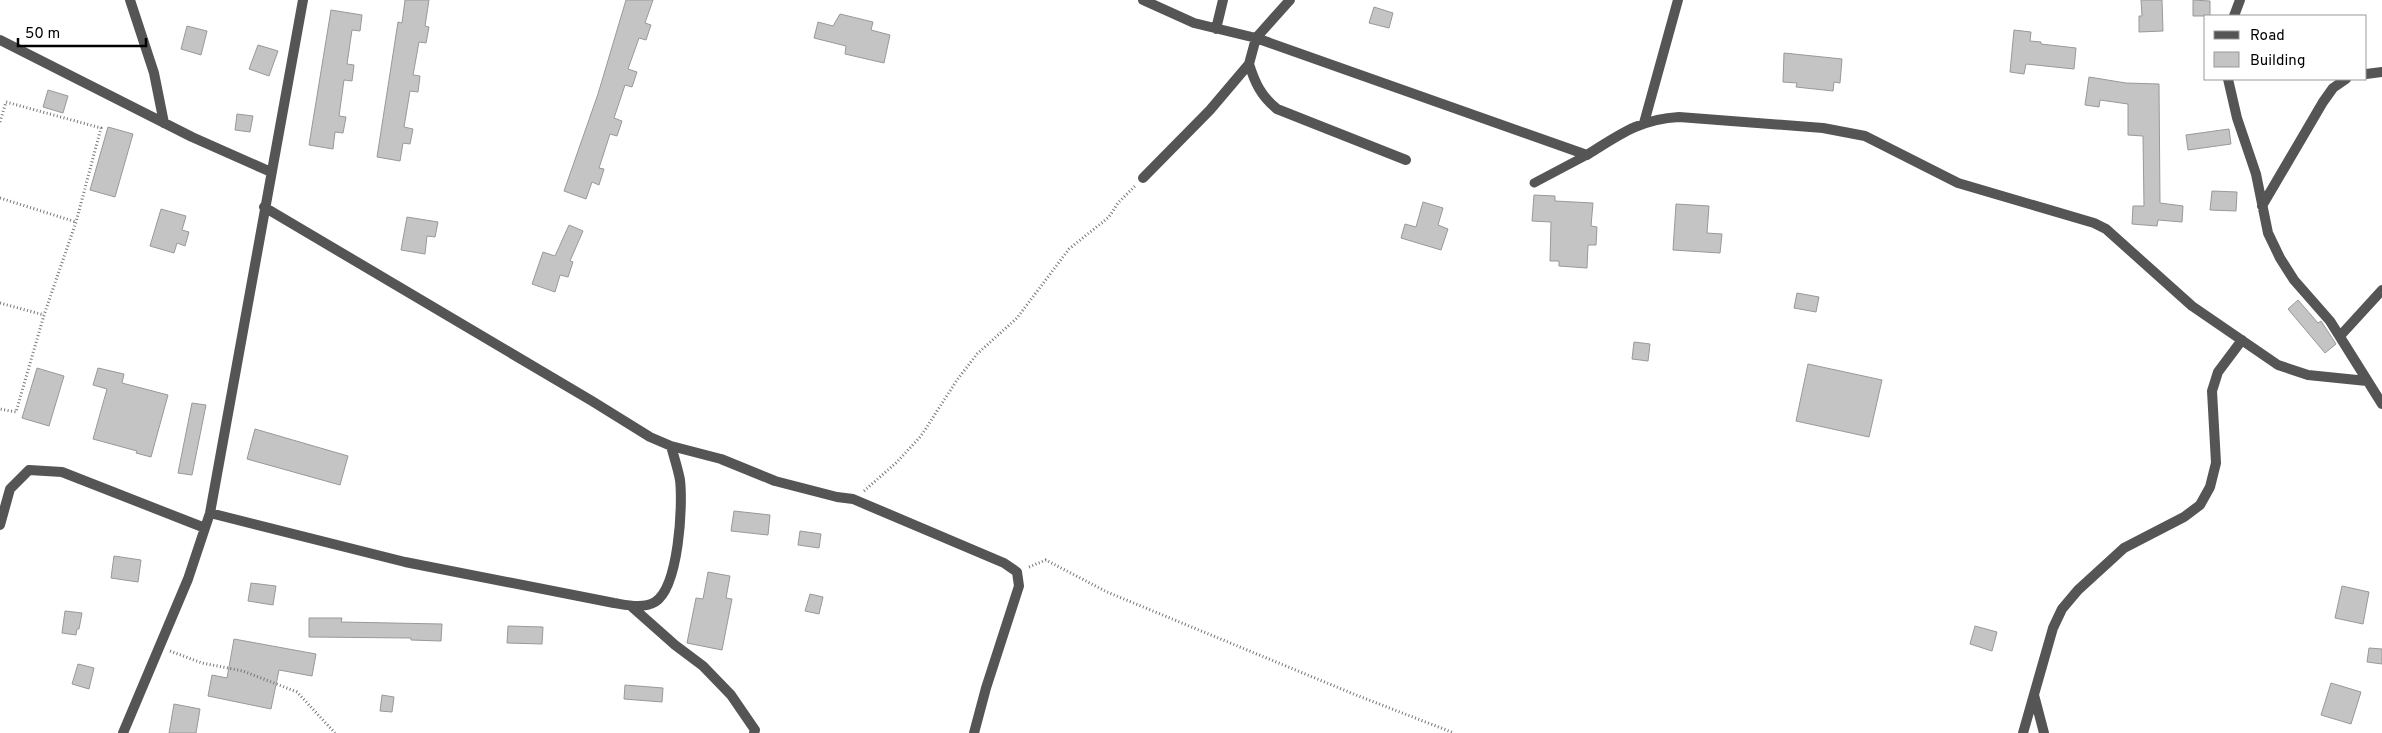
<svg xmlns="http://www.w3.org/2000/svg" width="2382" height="733" viewBox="0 0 2382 733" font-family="Overpass,sans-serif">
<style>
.building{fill:#c4c4c4;stroke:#999}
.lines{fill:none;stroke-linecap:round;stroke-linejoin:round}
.path{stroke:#777;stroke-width:3;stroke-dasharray:1 2.5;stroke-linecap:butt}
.lane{stroke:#555;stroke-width:9}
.street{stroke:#555;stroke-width:10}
</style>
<rect width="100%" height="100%" fill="#fff"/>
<path class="building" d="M 405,0 L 429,0 L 425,26 L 429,27 L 426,43 L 419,42 L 413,75 L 420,76 L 418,92 L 410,91 L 404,127 L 413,129 L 410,144 L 403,143 L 400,161 L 377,157 L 398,22 L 402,23 Z
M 626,0 L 653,0 L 645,23 L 651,25 L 646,40 L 639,38 L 628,69 L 637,72 L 632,87 L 625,85 L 614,118 L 622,121 L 617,136 L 610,134 L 599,168 L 604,169 L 599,185 L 592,182 L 586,199 L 564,191 L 598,94 Z
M 2141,0 L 2162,0 L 2163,31 L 2139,32 L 2139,16 L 2142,16 Z
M 2193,0 L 2210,1 L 2210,16 L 2193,16 Z
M 1374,7 L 1393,13 L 1389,28 L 1369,23 Z
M 331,10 L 362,15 L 360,31 L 352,30 L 347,64 L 354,65 L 352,81 L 344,80 L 339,116 L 346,117 L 343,133 L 335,132 L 333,149 L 309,145 Z
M 840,14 L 873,22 L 871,30 L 890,35 L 884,63 L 845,54 L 846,46 L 814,38 L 818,22 L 833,26 Z
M 187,26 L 207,31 L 201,55 L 181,49 Z
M 2014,30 L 2031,32 L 2030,41 L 2041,42 L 2041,44 L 2076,48 L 2074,69 L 2026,64 L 2024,74 L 2010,72 Z
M 258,45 L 278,51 L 269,76 L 249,69 Z
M 1784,53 L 1842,59 L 1840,83 L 1834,82 L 1833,91 L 1796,87 L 1797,83 L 1783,82 Z
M 2089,77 L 2126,83 L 2159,84 L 2160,203 L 2183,206 L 2182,222 L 2158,220 L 2157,226 L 2132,224 L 2133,206 L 2144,206 L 2143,136 L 2128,135 L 2128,104 L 2100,100 L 2099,107 L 2085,105 Z
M 48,90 L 68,96 L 63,113 L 43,107 Z
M 237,114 L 253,116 L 250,132 L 235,130 Z
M 108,127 L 133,134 L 115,197 L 90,190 Z
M 2229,129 L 2231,144 L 2188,150 L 2186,135 Z
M 2212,191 L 2237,192 L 2236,211 L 2210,210 Z
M 1534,195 L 1555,196 L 1555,201 L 1593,203 L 1591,226 L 1597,227 L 1596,245 L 1588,245 L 1587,268 L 1559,266 L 1559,261 L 1550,261 L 1551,222 L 1532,221 Z
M 1423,202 L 1443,208 L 1438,225 L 1448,229 L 1441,250 L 1401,238 L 1405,224 L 1416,227 Z
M 1676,204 L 1709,206 L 1707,233 L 1722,234 L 1720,253 L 1673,250 Z
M 161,209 L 186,216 L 182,230 L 189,232 L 185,246 L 177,243 L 174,253 L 150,246 Z
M 407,217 L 438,222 L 435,237 L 427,236 L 425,254 L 401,250 Z
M 569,225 L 583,231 L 570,261 L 573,262 L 568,277 L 560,275 L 555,292 L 532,284 L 543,252 L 555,256 Z
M 1797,293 L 1819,297 L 1816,312 L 1794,308 Z
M 2298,300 L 2318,323 L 2321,321 L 2336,344 L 2325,353 L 2288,309 Z
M 1634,342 L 1650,344 L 1648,361 L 1632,359 Z
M 1808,364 L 1882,380 L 1869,437 L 1796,421 Z
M 37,368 L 64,376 L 49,426 L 22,418 Z
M 98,368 L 124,374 L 122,383 L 168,395 L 151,457 L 136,453 L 137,451 L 93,439 L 107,389 L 93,385 Z
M 192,403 L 206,405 L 192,475 L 178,473 Z
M 255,429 L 348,456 L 340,485 L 247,459 Z
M 734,511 L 770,515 L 768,535 L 731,531 Z
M 800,531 L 821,534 L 819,548 L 798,545 Z
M 114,556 L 141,560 L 138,582 L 111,578 Z
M 708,572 L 730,576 L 726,598 L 732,599 L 722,650 L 687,643 L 696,598 L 703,599 Z
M 251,583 L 276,586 L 273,605 L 248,601 Z
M 2342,586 L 2369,592 L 2363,624 L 2335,618 Z
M 810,594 L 823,597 L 819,614 L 805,611 Z
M 65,611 L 82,613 L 79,629 L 77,629 L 76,635 L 62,633 Z
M 309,618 L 342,618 L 341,622 L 442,624 L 441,641 L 411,640 L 411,638 L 309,637 Z
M 508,626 L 543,627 L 542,644 L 507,643 Z
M 1975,626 L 1997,632 L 1992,651 L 1970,644 Z
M 234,639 L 316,654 L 312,676 L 279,670 L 271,709 L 208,696 L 212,675 L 227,678 Z
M 2369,648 L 2382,649 L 2382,664 L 2367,662 Z
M 78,664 L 94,668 L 89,689 L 72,684 Z
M 2331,683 L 2361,692 L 2351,724 L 2321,715 Z
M 625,685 L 663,688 L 662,702 L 624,699 Z
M 382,695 L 394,697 L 392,712 L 380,711 Z
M 174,704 L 200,709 L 196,733 L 169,733 Z"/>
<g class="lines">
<path class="path" d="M 0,122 L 6,102 L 101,128 L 76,222 L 44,315 L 16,412 L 0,409
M 0,198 L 76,222
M 0,303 L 44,315
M 864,491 L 897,462 L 921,436 L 957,380 L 977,354 L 1017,318 L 1069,249 L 1109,217 L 1118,203 L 1135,186
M 1029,567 L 1046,560 L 1107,592 L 1356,695 L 1454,733
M 170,651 L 202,663 L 243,671 L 297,692 L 335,733"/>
<path class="lane" d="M 1534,183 L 1587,155"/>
<path class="street" d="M 130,0 L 154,73 L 164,123
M 1143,0 L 1194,23 L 1256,38 L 1587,155 C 1619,135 1640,119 1679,117 L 1823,128 L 1865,136 L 1958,183 L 2094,223 L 2106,229 L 2192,306 L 2278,365 L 2308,375 L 2367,381
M 2234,16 L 2240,0
M 1216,29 L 1223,0
M 0,40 L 192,137 L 271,172
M 1249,64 C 1255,83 1261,96 1277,109 L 1406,160
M 2366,74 L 2382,72
M 2228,79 L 2237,118 L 2256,174 L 2268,233 L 2280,258 L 2294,280 L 2330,321 L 2382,404
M 1644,123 L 1678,0
M 1143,178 L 1210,110 L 1249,64 L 1256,38 L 1290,0
M 2262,206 L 2323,102 L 2333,88 L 2346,79
M 264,207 L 592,401 L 650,437 L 671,446 L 721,459 L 775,481 L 837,497 L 853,499 L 1004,563 L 1017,572 L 1019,586 L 986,688 L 974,733
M 2340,336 L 2382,290
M 210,513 L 405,562 L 614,603 C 627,605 643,609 655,602 C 679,587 683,505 680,480 C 678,469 674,457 671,446
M 0,525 L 10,489 L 29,470 L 62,472 L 205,528
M 631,606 L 675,645 L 703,666 L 731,695 L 755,730 L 754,733
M 2034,695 L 2044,733
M 123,733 L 188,579 L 210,513 L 303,0
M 2023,733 L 2053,628 L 2062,609 L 2078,590 L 2124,548 L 2184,517 L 2200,505 L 2210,487 L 2216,463 L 2212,391 L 2218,372 L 2242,340"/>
</g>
<rect x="2204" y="15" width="162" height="65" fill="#ffffff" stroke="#999999"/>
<rect x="2214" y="31" width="25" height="8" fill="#555555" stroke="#999999"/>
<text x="2250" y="40" font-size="15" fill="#000000">Road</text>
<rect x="2214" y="52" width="25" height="15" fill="#c4c4c4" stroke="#999999"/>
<text x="2250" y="65" font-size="15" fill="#000000">Building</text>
<path d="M18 38v8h128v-8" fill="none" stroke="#000000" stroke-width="2.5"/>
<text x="25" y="38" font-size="15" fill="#000000" stroke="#ffffff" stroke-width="4" paint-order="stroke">50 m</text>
</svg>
